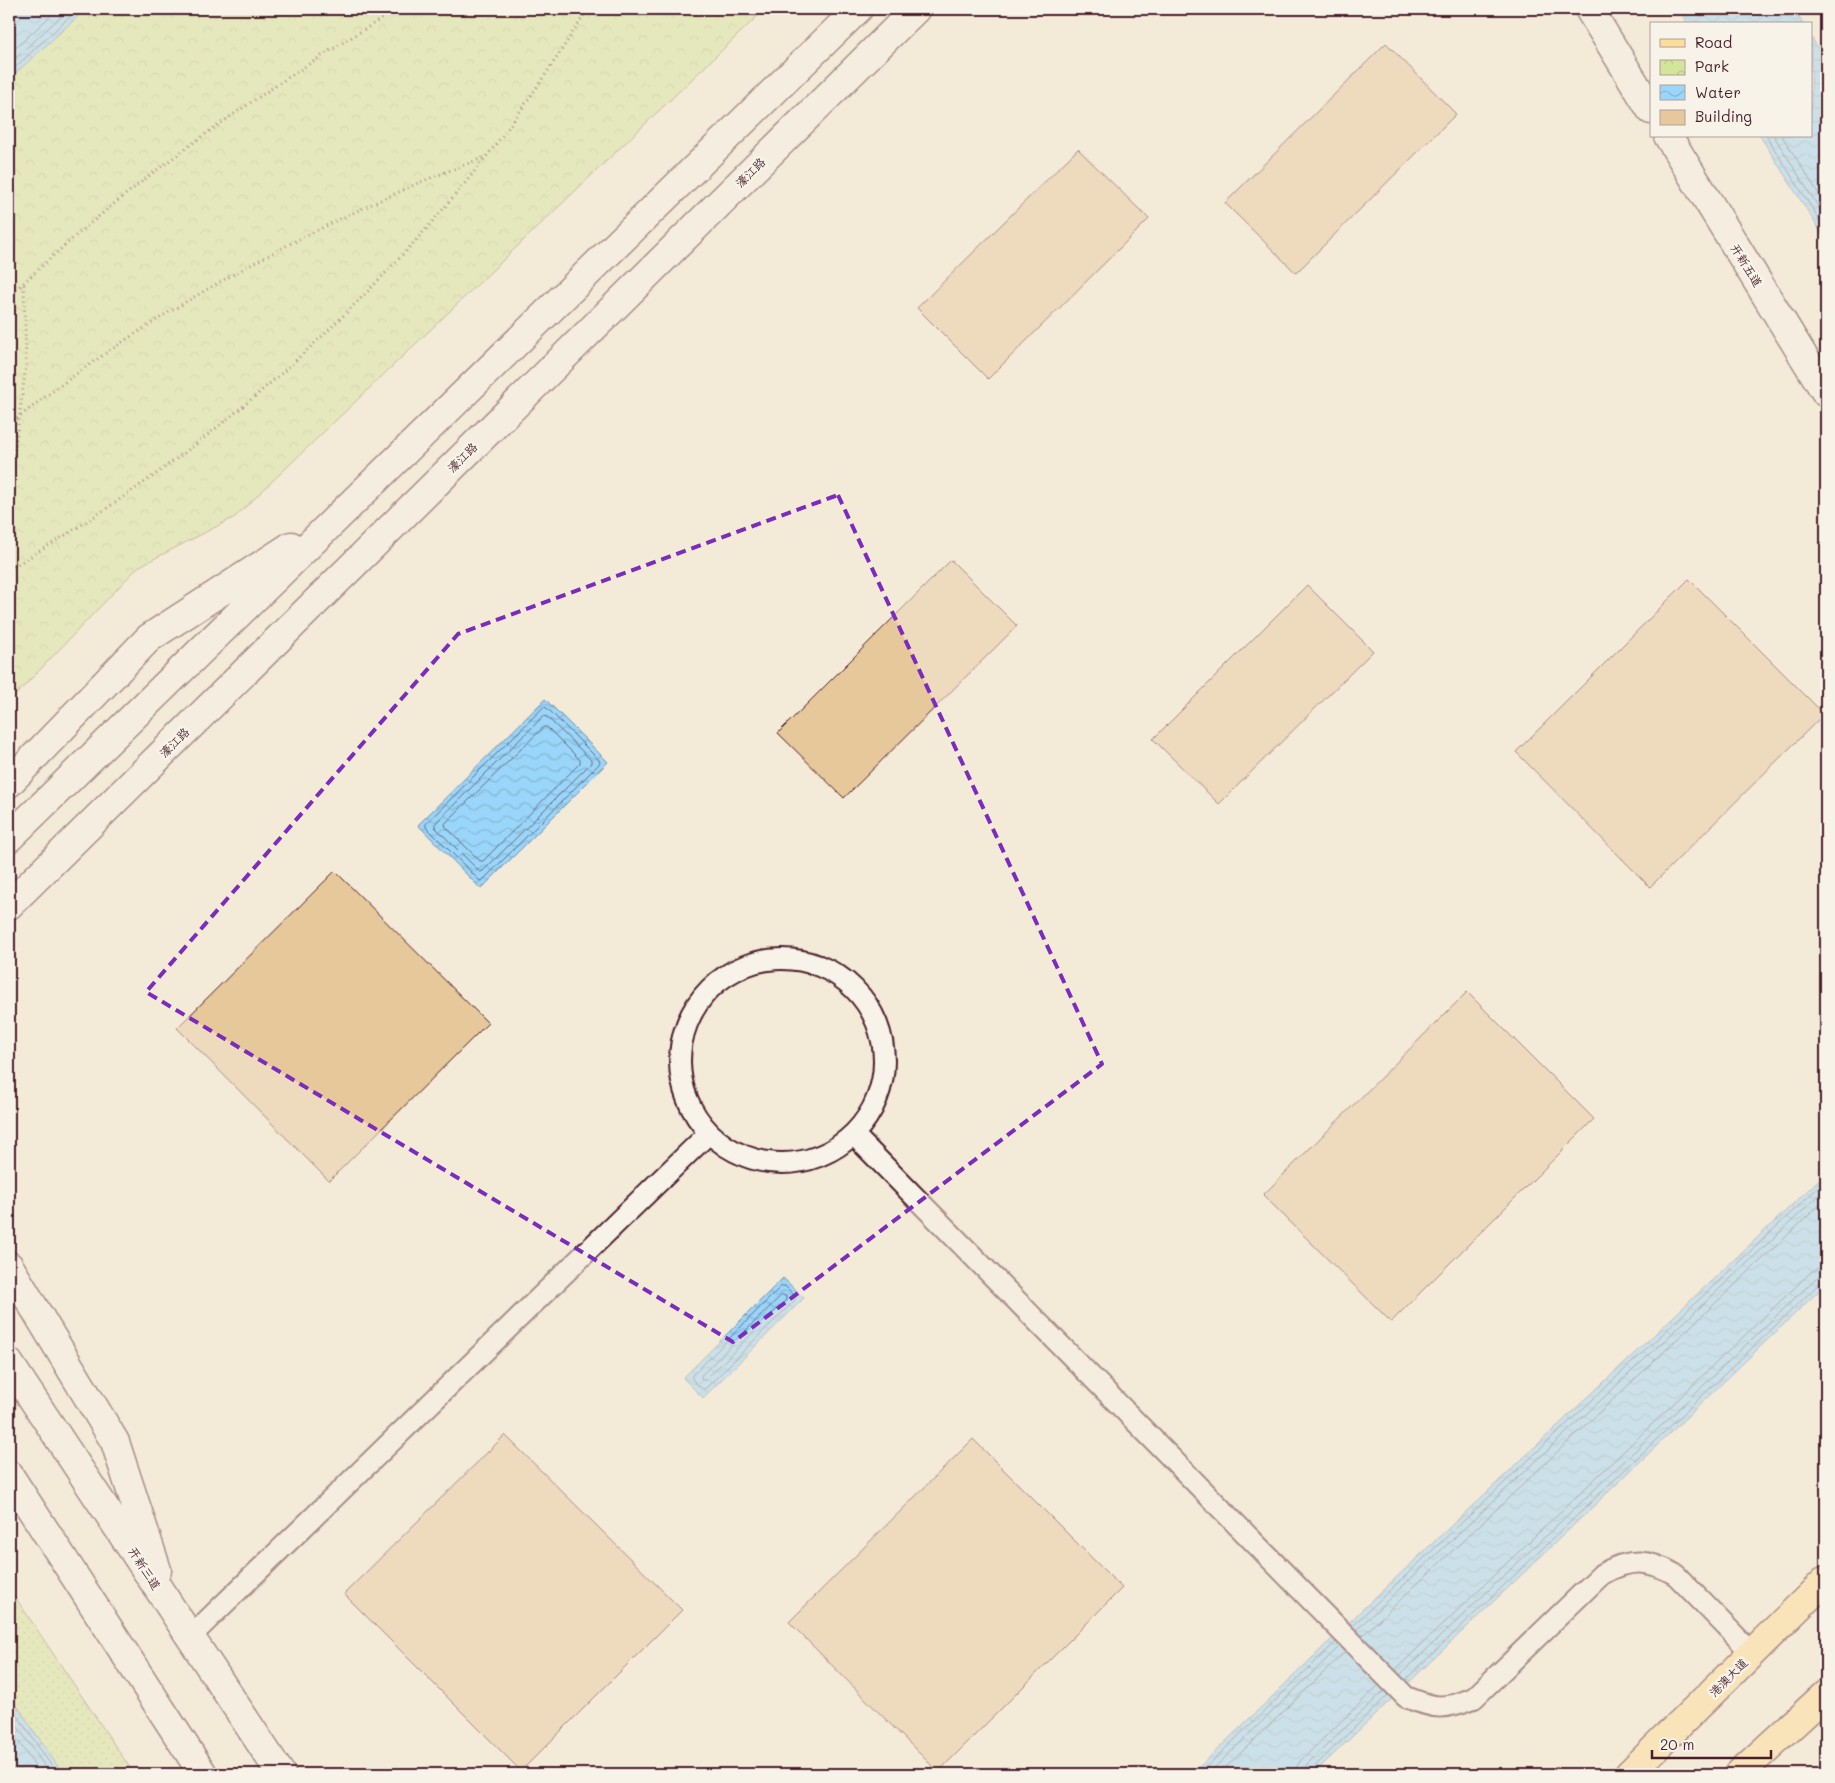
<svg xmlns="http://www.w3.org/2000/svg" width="1835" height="1783" viewBox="0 0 1835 1783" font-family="Mali,'LXGW WenKai TC',sans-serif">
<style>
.grass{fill:url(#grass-dots);stroke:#8e8262}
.park{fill:url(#park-crowns);stroke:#8e8262}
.water{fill:url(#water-waves);stroke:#798da7}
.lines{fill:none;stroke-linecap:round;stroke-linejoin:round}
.shore{stroke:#6a687e;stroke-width:1}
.building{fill:#e6c89a;stroke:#4a1f2b}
.service-casing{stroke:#4a1f2b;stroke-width:24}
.minor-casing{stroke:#4a1f2b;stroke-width:31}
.secondary-casing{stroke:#4a1f2b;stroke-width:31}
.primary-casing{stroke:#4a1f2b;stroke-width:31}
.path{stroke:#4a1f2b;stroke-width:3;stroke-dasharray:1 4;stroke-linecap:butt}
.service{stroke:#f7f3e8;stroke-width:20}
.minor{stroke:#f7f3e8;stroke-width:28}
.secondary{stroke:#f7f3e8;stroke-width:28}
.primary{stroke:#fedd96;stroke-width:28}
.marked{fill:none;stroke:#7b2cbf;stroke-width:4;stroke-dasharray:10 6;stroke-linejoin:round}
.labels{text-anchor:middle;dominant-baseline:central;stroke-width:5;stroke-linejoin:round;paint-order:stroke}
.street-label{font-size:12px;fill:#4a1f2b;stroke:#f7f3e8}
</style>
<defs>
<pattern id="grass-dots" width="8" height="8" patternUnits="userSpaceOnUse" patternTransform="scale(1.25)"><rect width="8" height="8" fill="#d3e599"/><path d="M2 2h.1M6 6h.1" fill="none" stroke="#b7c484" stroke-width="1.8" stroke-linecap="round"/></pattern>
<pattern id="park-crowns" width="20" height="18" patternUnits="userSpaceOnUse" patternTransform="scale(1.25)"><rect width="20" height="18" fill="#d3e599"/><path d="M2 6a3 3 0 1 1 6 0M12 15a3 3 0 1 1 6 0" fill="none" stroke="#b7c484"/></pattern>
<pattern id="water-waves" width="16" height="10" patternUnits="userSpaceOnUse" patternTransform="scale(1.25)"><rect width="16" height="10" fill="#99d6fa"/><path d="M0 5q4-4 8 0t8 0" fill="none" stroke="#85b7d6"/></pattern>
</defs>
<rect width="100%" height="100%" fill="#f4ead8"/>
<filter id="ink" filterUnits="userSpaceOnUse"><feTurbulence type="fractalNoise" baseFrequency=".02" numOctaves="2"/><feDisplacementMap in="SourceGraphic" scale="10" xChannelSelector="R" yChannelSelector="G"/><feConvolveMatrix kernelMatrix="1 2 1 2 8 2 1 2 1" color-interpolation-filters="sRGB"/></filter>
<g filter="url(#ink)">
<path class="grass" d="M 9,1588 L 134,1774 L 9,1774 Z"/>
<path class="park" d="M 9,9 L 765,9 L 235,517 L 138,567 L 9,702 Z"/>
<path class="water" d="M 9,9 L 86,9 L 9,79 Z
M 1679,9 L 1794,9 L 1803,24 L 1688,24 Z
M 1811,37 L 1826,61 L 1826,240 L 1760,136 L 1811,136 Z
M 545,699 L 608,762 L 481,889 L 418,825 Z
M 1826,1173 L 1826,1284 L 1313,1774 L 1192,1774 L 1366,1606 Z
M 783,1278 L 804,1298 L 703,1398 L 683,1378 Z
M 9,1694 L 63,1774 L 9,1774 Z"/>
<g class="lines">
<path class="shore" d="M 9,54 L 58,9
M 9,64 L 69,9
M 9,73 L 78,9
M 1766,136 L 1826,230
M 1774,136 L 1826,219
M 1782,136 L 1826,205
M 544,707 L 547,708 L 599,760 L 600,763 L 483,880 L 480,881 L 426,827 L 426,824 Z
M 544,716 L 547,717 L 591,760 L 591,763 L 483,871 L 480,872 L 435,827 L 435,824 Z
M 544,727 L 547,727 L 580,760 L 580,763 L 483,861 L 480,861 L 446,827 L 445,824 Z
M 782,1286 L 785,1286 L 795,1296 L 795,1300 L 705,1389 L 702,1389 L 692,1379 L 692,1376 Z
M 782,1295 L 786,1296 L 786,1300 L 705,1380 L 702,1380 L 701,1376 Z
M 1352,1626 L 1826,1180
M 1356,1630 L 1826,1189
M 1362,1636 L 1826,1199
M 1395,1670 L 1811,1272 L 1819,1268 L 1826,1267
M 1400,1675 L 1816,1278 L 1826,1274
M 1405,1680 L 1821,1282 L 1826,1281
M 9,1703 L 57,1774
M 9,1714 L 50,1774
M 9,1727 L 40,1774
M 1199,1774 L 1336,1642
M 1208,1774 L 1340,1646
M 1219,1774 L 1346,1651
M 1296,1774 L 1297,1766 L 1302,1759 L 1379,1685
M 1304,1774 L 1307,1764 L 1384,1691
M 1310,1774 L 1312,1769 L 1388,1695"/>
</g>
<path class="building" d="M 1386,43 L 1456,114 L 1296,273 L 1225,203 Z
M 1078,149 L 1149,219 L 988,379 L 917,308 Z
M 951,560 L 1017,626 L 844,798 L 778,733 Z
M 1689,579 L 1824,714 L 1650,887 L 1516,752 Z
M 1307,585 L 1373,651 L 1219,804 L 1153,739 Z
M 335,871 L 488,1023 L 329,1181 L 177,1028 Z
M 1467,992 L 1594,1119 L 1391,1322 L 1263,1195 Z
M 505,1435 L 682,1610 L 521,1771 L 344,1594 Z
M 973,1439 L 1122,1588 L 938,1772 L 789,1622 Z"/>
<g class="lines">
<g class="service-casing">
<path id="service" d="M680 1061a102 102 0 1 1 204 0a102 102 0 1 1-204 0Z
M 854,1135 L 1406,1697 C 1436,1709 1443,1710 1474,1698 L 1602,1574 C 1630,1558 1649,1559 1676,1575 L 1752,1653
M 190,1637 L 708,1134"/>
</g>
<g class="minor-casing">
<path id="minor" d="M 1589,9 L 1651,110
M 1668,136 L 1826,393"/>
</g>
<g class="secondary-casing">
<path id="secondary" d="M 9,783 L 149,638 L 291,546
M 9,838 L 858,9
M 9,905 L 916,9
M 9,1266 L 115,1442 L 157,1570
M 9,1363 L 281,1774
M 9,1475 L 203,1774"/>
</g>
<g class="primary-casing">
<path id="primary" d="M 1629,1774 L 1826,1580
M 1739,1774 L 1826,1694"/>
</g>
<path class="path" d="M 9,297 C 125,184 259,92 398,9
M 9,425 C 127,330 262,252 401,191 C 428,178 457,168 485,157
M 9,469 L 15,448 L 26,366 L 24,284
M 9,569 C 192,464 355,323 486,157 C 523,110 556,59 588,9"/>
<use href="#service" class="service"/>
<use href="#minor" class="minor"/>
<use href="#secondary" class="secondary"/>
<use href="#primary" class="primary"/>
</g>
</g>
<path d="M0 0H1835V1783H0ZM 838,495 L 1102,1064 L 733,1342 L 146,992 L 458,634 Z" fill="#f4ead8" fill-opacity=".55" fill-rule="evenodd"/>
<path class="marked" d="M 838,495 L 1102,1064 L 733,1342 L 146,992 L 458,634 Z"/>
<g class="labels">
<g class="street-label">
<text transform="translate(750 172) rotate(-45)">濠江路</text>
<text transform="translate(1747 265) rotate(58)">开新五道</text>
<text transform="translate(462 457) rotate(-45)">濠江路</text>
<text transform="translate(174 742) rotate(-45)">濠江路</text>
<text transform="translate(145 1568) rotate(57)">开新三道</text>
<text transform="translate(1728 1677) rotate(-45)">港澳大道</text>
</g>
</g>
<rect width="1835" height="1783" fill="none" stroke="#f7f3e8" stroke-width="30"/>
<rect x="15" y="15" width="1805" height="1753" fill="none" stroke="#4a1f2b" stroke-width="2" filter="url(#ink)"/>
<rect x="1650" y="22" width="162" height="115" fill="#f7f3e8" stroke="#b29e9c"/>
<rect x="1660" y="39" width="25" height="8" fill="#fedd96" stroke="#b29e9c"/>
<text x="1695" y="48" font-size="15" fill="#4a1f2b">Road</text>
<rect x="1660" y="60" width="25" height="15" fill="url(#park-crowns)" stroke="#b29e9c"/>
<text x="1695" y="72" font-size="15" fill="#4a1f2b">Park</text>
<rect x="1660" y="85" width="25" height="15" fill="url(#water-waves)" stroke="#b29e9c"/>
<text x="1695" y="98" font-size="15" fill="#4a1f2b">Water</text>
<rect x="1660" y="110" width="25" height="15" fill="#e6c89a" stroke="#b29e9c"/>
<text x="1695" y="122" font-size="15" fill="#4a1f2b">Building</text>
<path d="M1652 1750v8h119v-8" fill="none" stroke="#4a1f2b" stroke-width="2.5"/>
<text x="1660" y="1750" font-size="15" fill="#4a1f2b" stroke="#f7f3e8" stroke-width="4" paint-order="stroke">20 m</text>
</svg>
